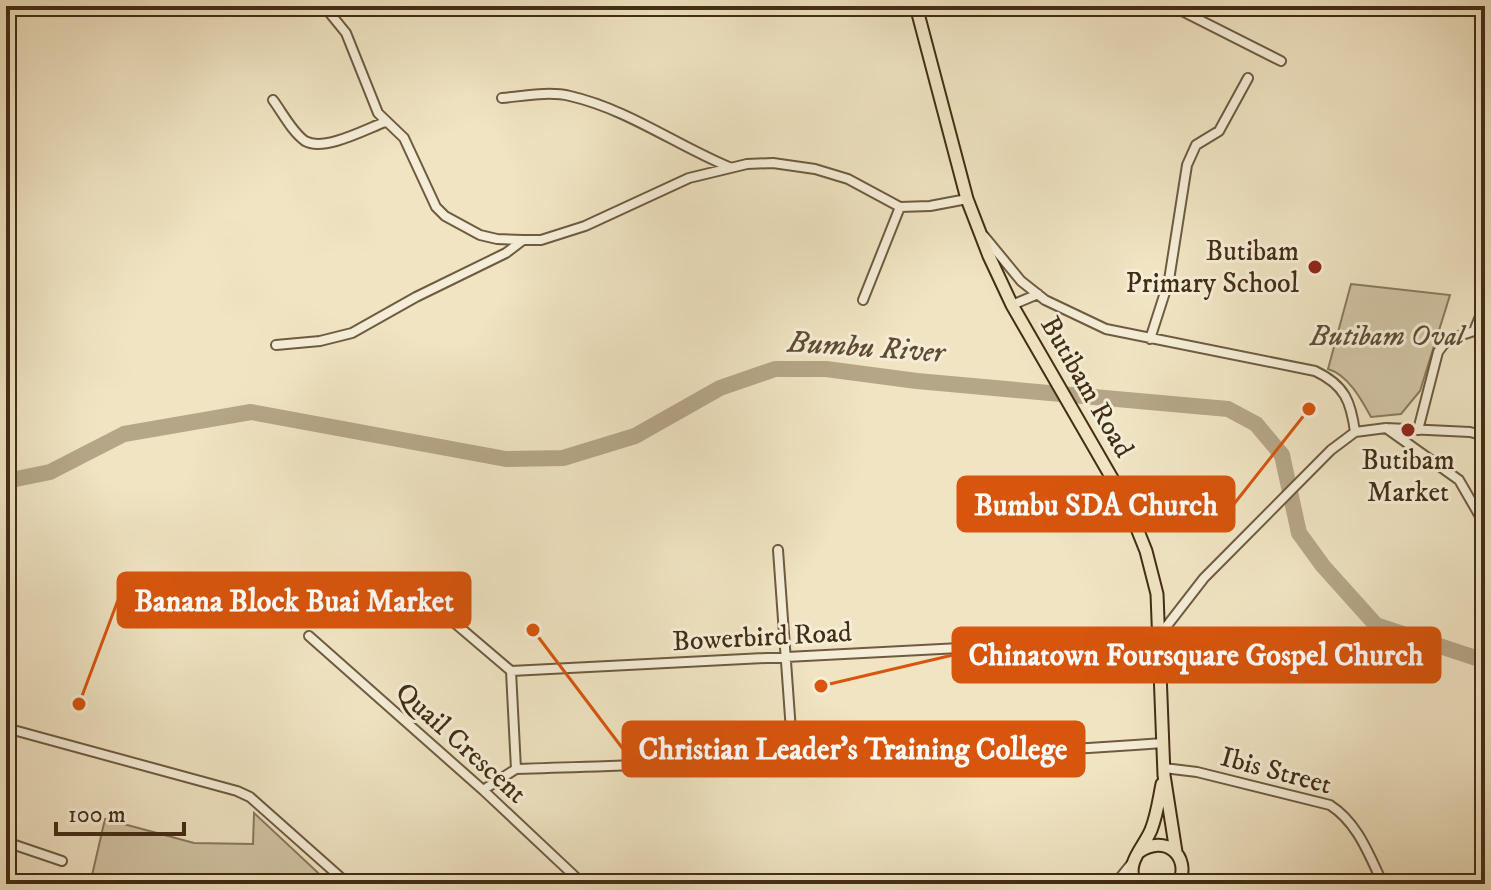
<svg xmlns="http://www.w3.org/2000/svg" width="1491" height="890" viewBox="0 0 1491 890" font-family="'IM FELL DW Pica',serif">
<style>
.green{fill:#d2c5a5;stroke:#8a795d;stroke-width:2}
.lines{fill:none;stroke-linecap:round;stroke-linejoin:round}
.river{stroke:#b5a687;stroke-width:16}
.minor-casing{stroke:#6e5b40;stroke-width:12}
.major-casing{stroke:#422d15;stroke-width:15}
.minor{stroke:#f5edd7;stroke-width:8}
.major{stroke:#f0e4c2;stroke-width:11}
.poi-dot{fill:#8f2418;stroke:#f5edd7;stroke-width:3}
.labels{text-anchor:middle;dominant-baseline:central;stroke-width:6;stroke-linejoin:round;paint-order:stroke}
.poi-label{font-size:28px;fill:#422d15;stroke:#f5edd7;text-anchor:end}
.park-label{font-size:28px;font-style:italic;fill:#5f4b32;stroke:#f5edd7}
.street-label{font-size:28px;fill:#422d15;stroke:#f5edd7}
.water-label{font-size:30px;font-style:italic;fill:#5f4b32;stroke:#f5edd7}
.leader{fill:none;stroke:#d7550d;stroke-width:3}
.callout-dot{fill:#d7550d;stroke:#f5edd7;stroke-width:3}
.callout{fill:#d7550d;stroke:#d7550d;stroke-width:3}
.callout-label{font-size:30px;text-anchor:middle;font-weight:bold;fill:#fff}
</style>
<rect width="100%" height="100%" fill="#f0e4c2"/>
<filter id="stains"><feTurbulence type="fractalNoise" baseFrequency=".0025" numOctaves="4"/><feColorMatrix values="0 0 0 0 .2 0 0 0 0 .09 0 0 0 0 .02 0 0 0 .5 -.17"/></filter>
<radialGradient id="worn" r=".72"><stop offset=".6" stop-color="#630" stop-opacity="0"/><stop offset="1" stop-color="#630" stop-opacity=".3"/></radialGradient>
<path class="green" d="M 1351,284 L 1450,295 L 1420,391 L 1401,414 L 1371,417 C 1361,399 1348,375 1328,369 Z
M 254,813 L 330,884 L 90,884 L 105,819 L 194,843 L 253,844 Z"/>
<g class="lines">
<path class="river" d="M 6,473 L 16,479 L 50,472 L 124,434 L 251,412 L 506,459 L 563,458 L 635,436 L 720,388 L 775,369 L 826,369 L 917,381 L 1228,409 L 1256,424 L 1282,455 L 1299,533 L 1323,566 L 1376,625 L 1485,661"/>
<g class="minor-casing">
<path id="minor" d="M 324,6 L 346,33 L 378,113 L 404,138 L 436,207 L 445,216 L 480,235 L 497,239 L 523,240
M 1172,6 L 1281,61
M 502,98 C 524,96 549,91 570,96 C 627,109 676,145 729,167
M 273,100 C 282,112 292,132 305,141 C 324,152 366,129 385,122
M 984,236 L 1021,281 L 1045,300 L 1106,329 L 1315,371 C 1345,385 1351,402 1355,432
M 863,300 L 900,207
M 1012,305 L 1038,294
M 1150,339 L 1169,280 L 1187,165 L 1196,145 L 1219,131 L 1248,78
M 276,345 L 320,341 L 352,333 L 416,297 L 506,253 L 523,240 L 541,240 L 585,226 L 689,178 L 747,164 L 773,163 L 815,169 L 848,179 L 900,207 L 930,206 L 967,199
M 1386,428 L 1459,480 L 1485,525
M 1418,430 L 1438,352 L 1447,340 L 1474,331 L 1485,304
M 778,550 L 793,759
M 403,579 L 511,671 L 1157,638
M 309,636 L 483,790 L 583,884
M 1161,645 L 1166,627 L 1204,578 L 1331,450 L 1355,432 L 1386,428 L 1470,432 L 1485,436
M 511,671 L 516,769
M 6,728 L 237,791 L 250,797 L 348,884
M 1164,768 L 1197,772 L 1330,805 C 1358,823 1369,855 1383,884
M 483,790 L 516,769 C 732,761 948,759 1163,743
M 6,842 L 62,861
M 1115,884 L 1132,863"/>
</g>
<g class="major-casing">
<path id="major" d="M 916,6 L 967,199 L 989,256 L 1012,305 L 1128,506 L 1146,551 L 1157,594 L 1164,775 L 1176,852
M 1139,852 C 1165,834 1191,855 1179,884
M 1135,884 C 1125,862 1143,849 1151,830 C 1157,815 1159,799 1162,784"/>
</g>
<use href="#minor" class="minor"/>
<use href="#major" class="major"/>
</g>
<g class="poi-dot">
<circle cx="1315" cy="267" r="8"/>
<circle cx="1408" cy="430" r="8"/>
</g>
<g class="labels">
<g class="poi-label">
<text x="1299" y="251">Butibam<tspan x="1299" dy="32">Primary School</tspan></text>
<text x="1408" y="460" text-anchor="middle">Butibam<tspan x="1408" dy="32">Market</tspan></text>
</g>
<g class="park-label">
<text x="1387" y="336">Butibam Oval</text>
</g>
<g class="street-label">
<text transform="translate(1087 387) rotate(60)">Butibam Road</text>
<text transform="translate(762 637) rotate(-3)">Bowerbird Road</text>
<text transform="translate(461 743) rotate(42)">Quail Crescent</text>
<text transform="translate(1276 771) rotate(15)">Ibis Street</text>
</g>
<g class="water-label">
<text transform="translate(866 348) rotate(4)">Bumbu River</text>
</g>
</g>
<path class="leader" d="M1309 409L1234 504M79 704L118 600M821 686L953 655M533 630L623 749"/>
<g class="callout-dot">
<circle cx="1309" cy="409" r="8"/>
<circle cx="79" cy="704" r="8"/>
<circle cx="821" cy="686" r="8"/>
<circle cx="533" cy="630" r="8"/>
</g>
<g class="callout">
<rect x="958" y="477" width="276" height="54" rx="8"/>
<rect x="118" y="573" width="352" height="54" rx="8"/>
<rect x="953" y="628" width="487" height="54" rx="8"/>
<rect x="623" y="722" width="461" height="54" rx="8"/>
</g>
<g class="callout-label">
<text x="1096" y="515">Bumbu SDA Church</text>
<text x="294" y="611">Banana Block Buai Market</text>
<text x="1196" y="665">Chinatown Foursquare Gospel Church</text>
<text x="853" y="759">Christian Leader's Training College</text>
</g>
<rect width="1491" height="890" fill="none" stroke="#f0e4c2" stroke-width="32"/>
<rect x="8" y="8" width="1475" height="874" fill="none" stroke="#422d15" stroke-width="4"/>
<rect x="16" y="16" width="1459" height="858" fill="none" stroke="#422d15" stroke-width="2"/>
<path d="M56 822v12h128v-12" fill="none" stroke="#422d15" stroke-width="4"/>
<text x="68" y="822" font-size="24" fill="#422d15" stroke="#f5edd7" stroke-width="6" paint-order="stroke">100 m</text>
<rect width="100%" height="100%" filter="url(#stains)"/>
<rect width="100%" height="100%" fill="url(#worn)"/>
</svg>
